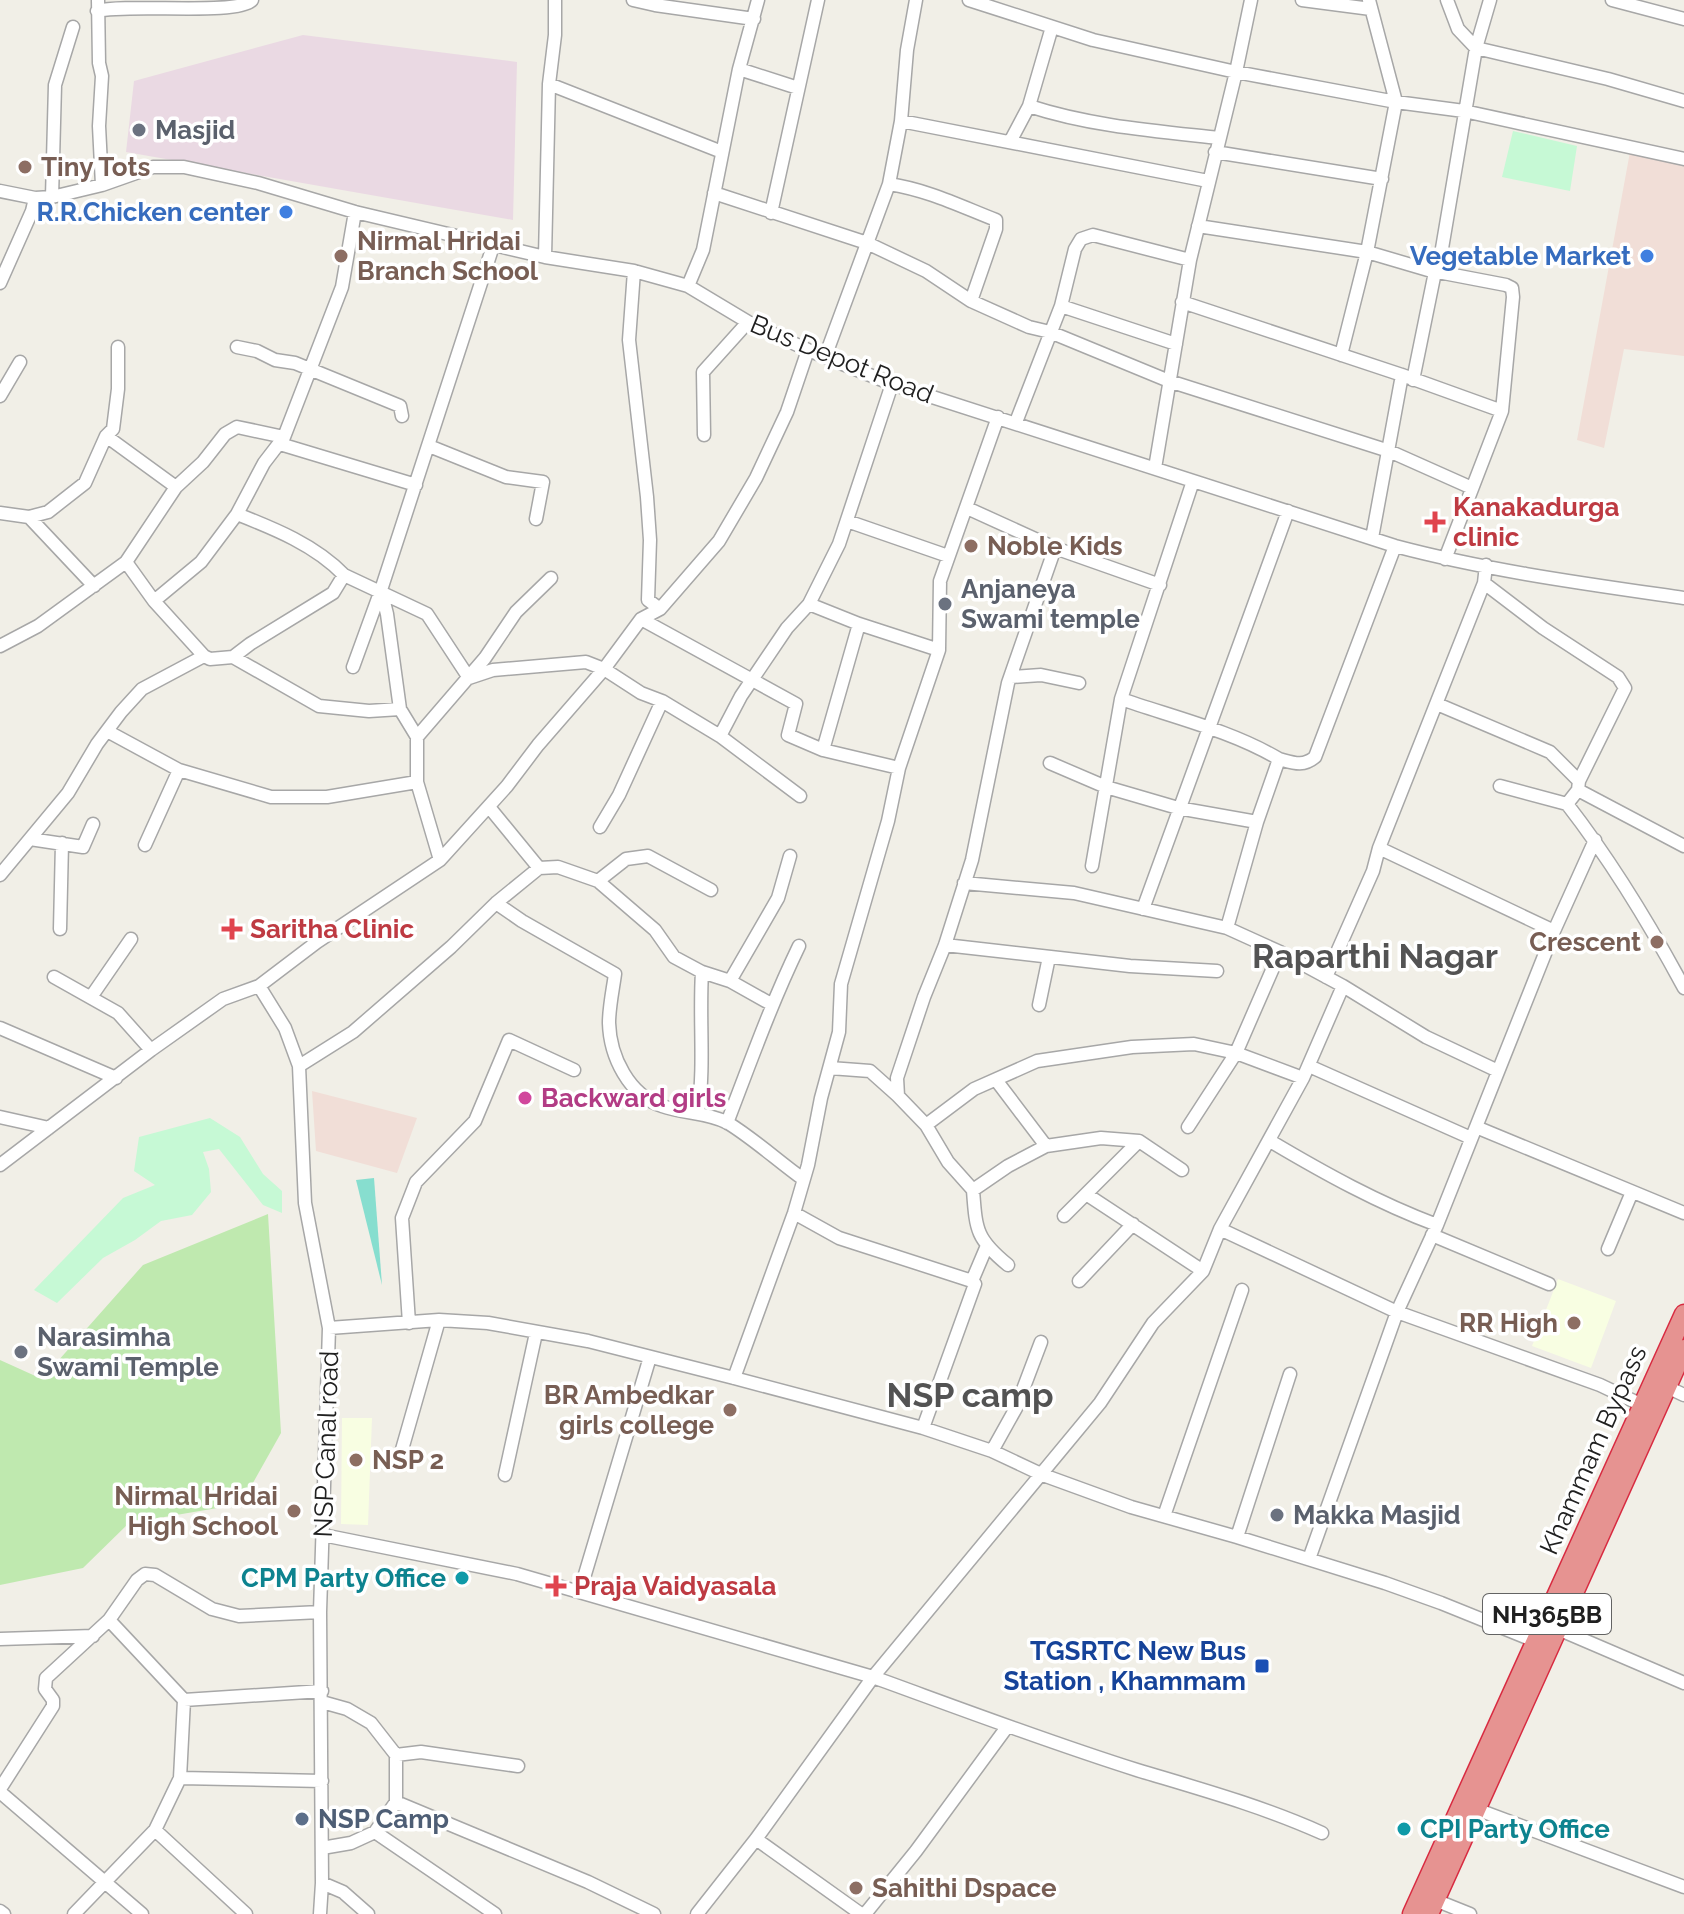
<svg xmlns="http://www.w3.org/2000/svg" width="1684" height="1914" viewBox="0 0 1684 1914" font-family="Raleway,sans-serif">
<style>
.commercial{fill:#f1ded7}
.industrial{fill:#ead9e3}
.education{fill:#f8fee2}
.grass{fill:#bfe9af}
.park{fill:#c6f9d5}
.pitch{fill:#87decf}
.lines{fill:none;stroke-linecap:round;stroke-linejoin:round}
.minor-casing{stroke:#a7a7a7;stroke-width:15}
.highway-casing{stroke:#d82b41;stroke-width:21}
.minor{stroke:#fff;stroke-width:12}
.highway{stroke:#e69391;stroke-width:18}
.worship-dot{fill:#6b7280;stroke:#fff;stroke-width:3}
.education-dot{fill:#8d6e63;stroke:#fff;stroke-width:3}
.shop-dot{fill:#3f7fe0;stroke:#fff;stroke-width:3}
.health-dot{fill:#e0444e;stroke:#fff;stroke-width:3}
.hotel-dot{fill:#d1479c;stroke:#fff;stroke-width:3}
.culture-dot{fill:#0f9aa8;stroke:#fff;stroke-width:3}
.transit-dot{fill:#1a4fb4;stroke:#fff;stroke-width:3}
.service-dot{fill:#5c6f8a;stroke:#fff;stroke-width:3}
.labels{text-anchor:middle;dominant-baseline:central;stroke-width:7;stroke-linejoin:round;paint-order:stroke}
.shield{fill:#fff;stroke:#636363;stroke-width:2}
.shield-label{font-size:24px;font-weight:bold;fill:#202020}
.worship-label{font-size:26px;font-weight:bold;fill:#5b616d;stroke:#fff;text-anchor:start}
.education-label{font-size:26px;font-weight:bold;fill:#785e54;stroke:#fff;text-anchor:start}
.shop-label{font-size:26px;font-weight:bold;fill:#366cbe;stroke:#fff;text-anchor:end}
.street-label{font-size:26px;fill:#202020;stroke:#fff}
.health-label{font-size:26px;font-weight:bold;fill:#be3a42;stroke:#fff;text-anchor:start}
.hotel-label{font-size:26px;font-weight:bold;fill:#b23c85;stroke:#fff;text-anchor:start}
.culture-label{font-size:26px;font-weight:bold;fill:#0d838f;stroke:#fff;text-anchor:end}
.transit-label{font-size:26px;font-weight:bold;fill:#164399;stroke:#fff;text-anchor:end}
.service-label{font-size:26px;font-weight:bold;fill:#4e5e75;stroke:#fff;text-anchor:start}
.district-label{font-size:34px;font-weight:bold;fill:#535353;stroke:#fff}
</style>
<rect width="100%" height="100%" fill="#f1efe7"/>
<path class="commercial" d="M 1630,152 L 1684,163 L 1684,356 L 1624,349 L 1604,448 L 1577,440 Z
M 312,1091 L 417,1118 L 397,1173 L 316,1151 Z"/>
<path class="industrial" d="M 303,35 L 517,62 L 513,220 L 126,152 L 134,81 Z"/>
<path class="education" d="M 1558,1279 L 1616,1301 L 1591,1368 L 1532,1346 Z
M 342,1418 L 372,1418 L 368,1525 L 341,1524 Z"/>
<path class="grass" d="M 268,1214 L 281,1433 L 241,1504 L 129,1523 L 83,1568 L 0,1585 L 0,1360 L 42,1379 L 143,1265 Z"/>
<path class="park" d="M 1513,131 L 1577,146 L 1570,191 L 1502,177 Z
M 210,1118 L 240,1137 L 263,1174 L 282,1191 L 282,1213 L 263,1205 L 219,1149 L 203,1152 L 209,1169 L 211,1192 L 192,1215 L 161,1221 L 135,1240 L 103,1258 L 57,1303 L 34,1290 L 123,1198 L 155,1185 L 134,1171 L 139,1137 Z"/>
<path class="pitch" d="M 374,1178 L 382,1285 L 356,1180 Z"/>
<g class="lines">
<g class="minor-casing">
<path id="minor" d="M 98,0 L 99,63 L 102,76 L 99,126 L 102,185
M 633,0 L 655,5 L 754,19
M 969,0 L 1093,40 L 1236,72 L 1396,102 L 1464,111 L 1684,159
M 1302,0 L 1371,9
M 1490,0 L 1476,48 L 1608,79 L 1684,101
M 1612,0 L 1684,19
M 97,11 C 128,3 239,16 252,0
M 739,69 L 798,88
M 549,84 L 722,152
M 1029,106 C 1090,126 1155,131 1219,138
M 901,121 L 1208,181
M 1011,140 L 1029,106 L 1052,27
M 1215,152 L 1382,179
M 889,184 C 928,190 960,206 996,220 L 996,229 L 971,301 L 1029,327 L 1050,332 L 1169,381 L 1389,451 L 1472,488
M 0,191 L 35,198 L 52,197 L 102,185 L 153,167 L 184,167 L 258,183 L 355,212 L 545,257 L 634,271 L 688,286 L 748,322 L 808,350 L 892,384 L 1395,546 C 1489,571 1587,584 1684,598
M 714,193 L 867,243 L 926,271 L 971,301
M 52,197 L 55,85 L 73,27
M 771,213 L 818,0
M 1198,226 L 1367,252 L 1435,272
M 545,257 L 549,84 L 555,35 L 555,0
M 634,271 L 629,340 L 647,497 L 650,540 L 648,600 L 660,609
M 1438,272 L 1506,285 L 1512,288 L 1513,297 L 1502,411 L 1445,559
M 0,283 L 32,211 L 35,198
M 688,286 L 703,250 L 739,69 L 758,0
M 1182,302 L 1402,375 L 1502,411
M 1061,306 L 1176,344
M 237,347 L 257,351 L 275,360 L 295,363 L 400,406 L 402,416
M 1341,355 L 1367,252 L 1396,102 L 1369,0
M 825,357 L 889,184 L 901,121 L 907,50 L 916,0
M 1413,380 L 1435,272 L 1438,272 L 1476,48 L 1458,29 L 1447,0
M 0,396 L 20,362
M 1016,422 L 1061,306 L 1075,249 L 1081,239 L 1093,235 L 1190,260
M 704,435 L 703,372 L 748,322
M 106,436 L 176,487
M 280,444 L 416,485
M 429,446 L 506,477 L 543,482 L 536,519
M 1155,468 L 1190,260 L 1236,72 L 1251,0
M 967,508 L 1055,548 L 1160,585
M 0,513 L 29,517 L 94,586
M 237,514 C 275,529 315,545 344,575
M 29,517 L 48,512 L 85,483 L 106,436 L 113,429 L 118,389 L 118,347
M 847,521 L 948,556
M 1372,538 L 1402,375
M 1055,548 L 1008,683 L 972,860 L 945,945 L 924,997 L 897,1078 L 898,1096 L 926,1125 L 974,1089 L 1037,1061 L 1132,1047 L 1194,1044 L 1236,1053 L 1303,1078
M 126,562 L 154,601 L 204,656 L 210,659 L 233,657 L 250,644 L 333,593 L 344,575 L 427,614 L 469,678 L 493,670 L 586,662 L 604,669 L 641,693 L 662,701 L 720,736 L 800,796
M 1484,583 L 1543,628 L 1618,677 L 1625,688 L 1579,781
M 154,601 L 201,562 L 237,514 L 264,463 L 284,437 L 342,287 L 355,212
M 809,604 L 859,624 L 939,650
M 641,619 L 796,704 L 788,735 L 823,750 L 899,768
M 0,646 L 38,626 L 126,562 L 176,487 L 203,462 L 225,434 L 237,427 L 284,437
M 233,657 L 319,706 L 369,711 L 400,709
M 353,667 L 381,590
M 1011,677 L 1041,675 L 1079,683
M 1121,699 C 1173,717 1232,731 1279,759
M 1437,704 L 1550,752 L 1579,781 L 1578,790 L 1684,846
M 107,731 L 179,770 L 271,797 L 327,797 L 417,782
M 720,736 L 741,696 L 787,628 L 809,604 L 839,544 L 892,384
M 417,737 L 485,658 L 516,612 L 551,578
M 823,750 L 859,624
M 1050,763 L 1106,787 L 1178,808 L 1257,822 L 1279,759 C 1294,763 1303,767 1315,757 L 1395,546
M 1500,786 L 1567,804
M 1578,790 L 1567,804 C 1612,862 1649,923 1684,988
M 489,807 L 539,868
M 600,827 L 619,795 L 662,701
M 30,839 L 83,847 L 93,824
M 145,845 L 179,770
M 1379,848 L 1554,931
M 440,860 L 417,782 L 417,737 L 400,709 L 387,614 L 381,590 L 494,243
M 1092,866 L 1121,699 L 1193,481
M 0,875 L 68,793 L 97,744 L 121,712 L 142,689 L 204,656
M 598,881 L 655,930 L 674,957 L 702,972 L 730,981
M 964,883 L 1074,893 L 1227,928 L 1280,952 L 1343,986 L 1426,1037 L 1498,1071
M 496,903 L 522,921 L 615,974 C 613,989 609,1007 609,1023 C 610,1057 629,1095 662,1106 C 684,1114 707,1112 728,1123 C 754,1139 778,1161 803,1179
M 1143,909 L 1288,511
M 1227,928 L 1257,822
M 60,929 L 62,843
M 945,945 L 1130,966 L 1217,971
M 54,977 L 118,1013 L 151,1050
M 1326,977 L 1373,871 L 1379,848 L 1484,583 L 1486,565
M 259,986 L 285,1028 L 299,1066 L 305,1203 L 329,1328 L 320,1612 L 322,1883 L 320,1914
M 91,997 L 131,939
M 771,1004 L 730,981 L 778,898 L 790,856
M 1039,1005 L 1049,957
M 0,1028 L 116,1078
M 299,1066 L 353,1032 L 451,947 L 496,903 L 539,868 L 558,867 L 598,881 L 626,859 L 648,856 L 711,890
M 1309,1066 L 1471,1138
M 830,1068 L 870,1071 L 898,1096
M 996,1080 L 1046,1146
M 698,1112 C 705,1066 699,1019 702,972
M 0,1117 L 49,1128
M 727,1123 C 750,1063 771,1004 799,946
M 926,1125 L 948,1162 L 973,1190
M 1188,1127 L 1236,1053 L 1280,952
M 1476,1127 L 1684,1213
M 1270,1141 C 1324,1173 1378,1203 1437,1225
M 0,1165 L 151,1050 L 223,999 L 259,986 L 317,942 L 440,860 L 507,786 L 538,745 L 604,669 L 641,619 L 660,609 L 719,541 L 756,478 L 787,412 L 808,350
M 1086,1194 L 1203,1271
M 794,1213 L 839,1238 L 972,1281
M 1064,1216 L 1139,1141
M 1220,1229 L 1397,1312 L 1600,1385 L 1642,1405
M 1432,1235 L 1549,1284
M 1608,1249 L 1632,1192
M 1008,1265 C 976,1239 976,1230 973,1190 L 1008,1166 L 1046,1146 L 1101,1138 L 1139,1141 L 1182,1170
M 1079,1281 L 1133,1224
M 409,1323 L 402,1218 L 416,1182 L 475,1121 L 509,1040 L 574,1070
M 329,1328 L 439,1320 L 488,1323 L 588,1341 L 734,1378 L 923,1428 L 992,1451 L 1043,1475 L 1131,1507 L 1237,1537 L 1385,1583 L 1441,1603 L 1540,1643
M 734,1378 L 794,1213 L 808,1165 L 821,1098 L 839,1032 L 841,984 L 888,821 L 899,768 L 939,650 L 940,581 L 998,417
M 1667,1387 L 1684,1395
M 923,1428 L 975,1284 L 972,1281 L 986,1248
M 992,1451 L 1016,1408 L 1041,1342
M 401,1453 L 439,1320
M 505,1475 L 536,1333
M 1164,1516 L 1242,1290
M 323,1535 L 517,1574 L 873,1677 L 756,1839 L 697,1914
M 1237,1537 L 1290,1374
M 1309,1559 L 1397,1312 L 1437,1225 L 1554,931 L 1595,840
M 580,1591 L 650,1357
M 109,1620 L 184,1700 L 322,1691
M 1558,1629 L 1684,1683
M 0,1639 L 93,1636
M 396,1755 L 421,1752 L 518,1766
M 180,1778 L 184,1700
M 0,1789 L 53,1706 L 53,1700 L 45,1689 L 46,1678 L 109,1620 L 137,1580 L 145,1574 L 155,1575 L 212,1609 L 239,1616 L 320,1612
M 0,1792 L 142,1914
M 396,1802 L 588,1882 L 654,1914
M 1476,1809 L 1684,1887
M 155,1830 L 246,1914
M 375,1832 L 495,1914
M 1322,1833 C 1262,1806 1200,1789 1137,1770 C 1048,1742 961,1709 873,1677 L 1100,1403 L 1153,1323 L 1203,1271 L 1220,1229 L 1303,1078 L 1343,986
M 756,1839 L 861,1914
M 322,1848 L 351,1843 L 375,1832 L 396,1802 L 396,1755 L 371,1723 L 347,1709 L 322,1702
M 322,1883 L 343,1892 L 368,1914
M 1435,1900 L 1470,1914
M 0,1911 L 4,1914
M 74,1914 L 155,1830 L 180,1778 L 322,1781
M 865,1914 L 916,1851 L 1007,1727"/>
</g>
<g class="highway-casing">
<path id="highway" d="M 1412,1914 L 1684,1314
M 1429,1914 L 1684,1349"/>
</g>
<use href="#minor" class="minor"/>
<use href="#highway" class="highway"/>
</g>
<g class="worship-dot">
<circle cx="139" cy="130" r="8"/>
<circle cx="945" cy="604" r="8"/>
<circle cx="21" cy="1352" r="8"/>
<circle cx="1277" cy="1515" r="8"/>
</g>
<g class="education-dot">
<circle cx="25" cy="167" r="8"/>
<circle cx="341" cy="256" r="8"/>
<circle cx="971" cy="546" r="8"/>
<circle cx="1657" cy="942" r="8"/>
<circle cx="1574" cy="1323" r="8"/>
<circle cx="730" cy="1410" r="8"/>
<circle cx="356" cy="1460" r="8"/>
<circle cx="294" cy="1511" r="8"/>
<circle cx="856" cy="1888" r="8"/>
</g>
<g class="shop-dot">
<circle cx="286" cy="212" r="8"/>
<circle cx="1647" cy="256" r="8"/>
</g>
<g class="health-dot">
<path d="M1431 510h8v8h8v8h-8v8h-8v-8h-8v-8h8z"/>
<path d="M228 917h8v8h8v8h-8v8h-8v-8h-8v-8h8z"/>
<path d="M552 1574h8v8h8v8h-8v8h-8v-8h-8v-8h8z"/>
</g>
<circle class="hotel-dot" cx="525" cy="1098" r="8"/>
<g class="culture-dot">
<circle cx="462" cy="1578" r="8"/>
<circle cx="1404" cy="1829" r="8"/>
</g>
<rect class="transit-dot" x="1254" y="1658" width="16" height="16" rx="4"/>
<circle class="service-dot" cx="302" cy="1819" r="8"/>
<g class="labels">
<rect class="shield" x="1483" y="1594" width="128" height="40" rx="6"/>
<g class="shield-label">
<text x="1547" y="1614">NH365BB</text>
</g>
<g class="worship-label">
<text x="155" y="130">Masjid</text>
<text x="961" y="589">Anjaneya<tspan x="961" dy="30">Swami temple</tspan></text>
<text x="37" y="1337">Narasimha<tspan x="37" dy="30">Swami Temple</tspan></text>
<text x="1293" y="1515">Makka Masjid</text>
</g>
<g class="education-label">
<text x="41" y="167">Tiny Tots</text>
<text x="357" y="241">Nirmal Hridai<tspan x="357" dy="30">Branch School</tspan></text>
<text x="987" y="546">Noble Kids</text>
<text x="1641" y="942" text-anchor="end">Crescent</text>
<text x="1558" y="1323" text-anchor="end">RR High</text>
<text x="714" y="1395" text-anchor="end">BR Ambedkar<tspan x="714" dy="30">girls college</tspan></text>
<text x="372" y="1460">NSP 2</text>
<text x="278" y="1496" text-anchor="end">Nirmal Hridai<tspan x="278" dy="30">High School</tspan></text>
<text x="872" y="1888">Sahithi Dspace</text>
</g>
<g class="shop-label">
<text x="270" y="212">R.R.Chicken center</text>
<text x="1631" y="256">Vegetable Market</text>
</g>
<g class="street-label">
<text transform="translate(842 359) rotate(22)">Bus Depot Road</text>
<text transform="translate(326 1444) rotate(-88)">NSP Canal road</text>
<text transform="translate(1593 1450) rotate(-66)">Khammam Bypass</text>
</g>
<g class="health-label">
<text x="1453" y="507">Kanakadurga<tspan x="1453" dy="30">clinic</tspan></text>
<text x="250" y="929">Saritha Clinic</text>
<text x="574" y="1586">Praja Vaidyasala</text>
</g>
<g class="hotel-label">
<text x="541" y="1098">Backward girls</text>
</g>
<g class="culture-label">
<text x="446" y="1578">CPM Party Office</text>
<text x="1420" y="1829" text-anchor="start">CPI Party Office</text>
</g>
<g class="transit-label">
<text x="1246" y="1651">TGSRTC New Bus<tspan x="1246" dy="30">Station , Khammam</tspan></text>
</g>
<g class="service-label">
<text x="318" y="1819">NSP Camp</text>
</g>
<g class="district-label">
<text x="1375" y="956">Raparthi Nagar</text>
<text x="970" y="1395">NSP camp</text>
</g>
</g>
</svg>
